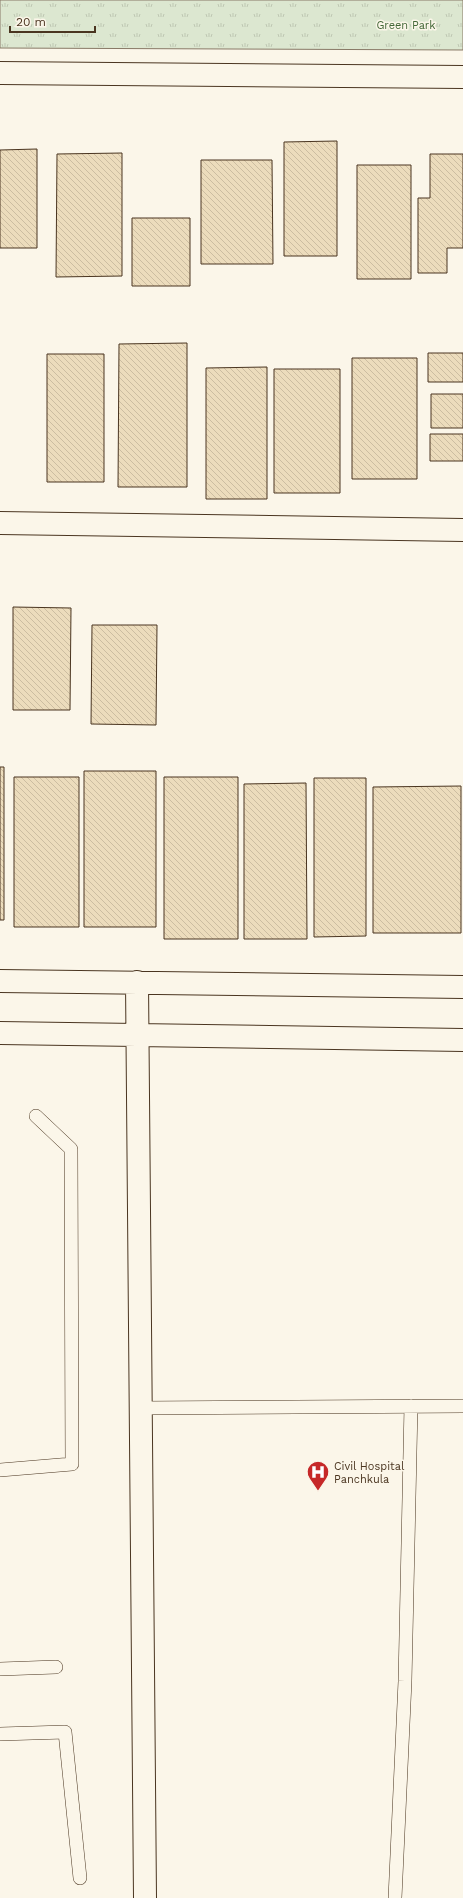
<svg xmlns="http://www.w3.org/2000/svg" width="463" height="1898" viewBox="0 0 463 1898" font-family="'Work Sans',sans-serif">
<style>
.park{fill:url(#park-tufts);stroke:#887966}
.building{fill:url(#building-back-hatch);stroke:#4a3520}
.lines{fill:none;stroke-linecap:round;stroke-linejoin:round}
.lane-casing{stroke:#4a3520;stroke-width:14}
.street-casing{stroke:#4a3520;stroke-width:24}
.lane{stroke:#fbf6e9;stroke-width:13}
.street{stroke:#fbf6e9;stroke-width:22}
.labels{text-anchor:middle;dominant-baseline:central;stroke-width:3;stroke-linejoin:round;paint-order:stroke}
.park-label{font-size:11px;fill:#436837;stroke:#fbf6e9}
.poi-label{font-size:11px;fill:#4a3520;stroke:#fbf6e9;text-anchor:start}
</style>
<defs>
<pattern id="park-tufts" width="24" height="20" patternUnits="userSpaceOnUse"><rect width="24" height="20" fill="#dce7d0"/><path d="M3 7l-1-3M5 7V3M7 7l1-3M15 17l-1-3M17 17v-4M19 17l1-3" fill="none" stroke="#bec7b2"/></pattern>
<pattern id="building-back-hatch" width="6" height="6" patternUnits="userSpaceOnUse"><rect width="6" height="6" fill="#ecdcbc"/><path d="M-1 5l2 2M0 0l6 6M5-1l2 2" fill="none" stroke="#ccbda1"/></pattern>
</defs>
<rect width="100%" height="100%" fill="#fbf6e9"/>
<path class="park" d="M 0,0 L 463,0 L 463,50 L 0,48 Z"/>
<path class="building" d="M 337,141 L 337,256 L 284,256 L 284,142 Z
M 37,149 L 37,248 L 0,248 L 0,150 Z
M 122,153 L 122,276 L 56,277 L 57,154 Z
M 430,154 L 463,154 L 463,248 L 447,248 L 447,273 L 418,273 L 418,198 L 430,198 Z
M 201,160 L 272,160 L 273,264 L 201,264 Z
M 357,165 L 411,165 L 411,279 L 357,279 Z
M 132,218 L 190,218 L 190,286 L 132,286 Z
M 187,343 L 187,487 L 118,487 L 119,344 Z
M 428,353 L 463,353 L 463,382 L 428,382 Z
M 47,354 L 104,354 L 104,482 L 47,482 Z
M 352,358 L 417,358 L 417,479 L 352,479 Z
M 267,367 L 267,499 L 206,499 L 206,368 Z
M 274,369 L 340,369 L 340,493 L 274,493 Z
M 431,394 L 463,394 L 463,428 L 431,428 Z
M 430,434 L 463,434 L 463,461 L 430,461 Z
M 13,607 L 71,608 L 70,710 L 13,710 Z
M 92,625 L 157,625 L 156,725 L 91,724 Z
M 0,767 L 4,767 L 4,920 L 0,920 Z
M 84,771 L 156,771 L 156,927 L 84,927 Z
M 14,777 L 79,777 L 79,927 L 14,927 Z
M 164,777 L 238,777 L 238,939 L 164,939 Z
M 314,778 L 366,778 L 366,936 L 314,937 Z
M 306,783 L 307,939 L 244,939 L 244,784 Z
M 461,786 L 461,933 L 373,933 L 373,787 Z"/>
<g class="lines">
<g class="lane-casing">
<path id="lane" d="M 141,1408 L 463,1406
M 0,1470 L 72,1464 L 71,1149 L 36,1116
M 0,1669 L 56,1667
M 0,1734 L 65,1732 L 80,1878
M 395,1898 L 405,1681 L 411,1406"/>
</g>
<g class="street-casing">
<path id="street" d="M 0,73 L 463,77
M 0,523 L 463,530
M 0,981 L 463,987
M 137,982 L 145,1898
M 0,1033 L 463,1040"/>
</g>
<use href="#lane" class="lane"/>
<use href="#street" class="street"/>
</g>
<defs>
<g id="hospital-pin" transform="scale(1.15)"><path d="M0 17L-7.5 6A9.5 9.5 0 1 1 7.5 6Z" fill="#c62828" stroke="#fbf6e9"/><path d="M-5-5h3v3.5h4V-5h3V5h-3V1.5h-4V5h-3Z" fill="#fff"/></g>
</defs>
<g fill-rule="evenodd">
<use href="#hospital-pin" x="318" y="1472"/>
</g>
<g class="labels">
<g class="park-label">
<text x="406" y="25">Green Park</text>
</g>
<g class="poi-label">
<text x="334" y="1466">Civil Hospital<tspan x="334" dy="13">Panchkula</tspan></text>
</g>
</g>
<path d="M10 26v6h85v-6" fill="none" stroke="#4a3520" stroke-width="2"/>
<text x="16" y="26" font-size="12" fill="#4a3520" stroke="#fbf6e9" stroke-width="3" paint-order="stroke">20 m</text>
</svg>
